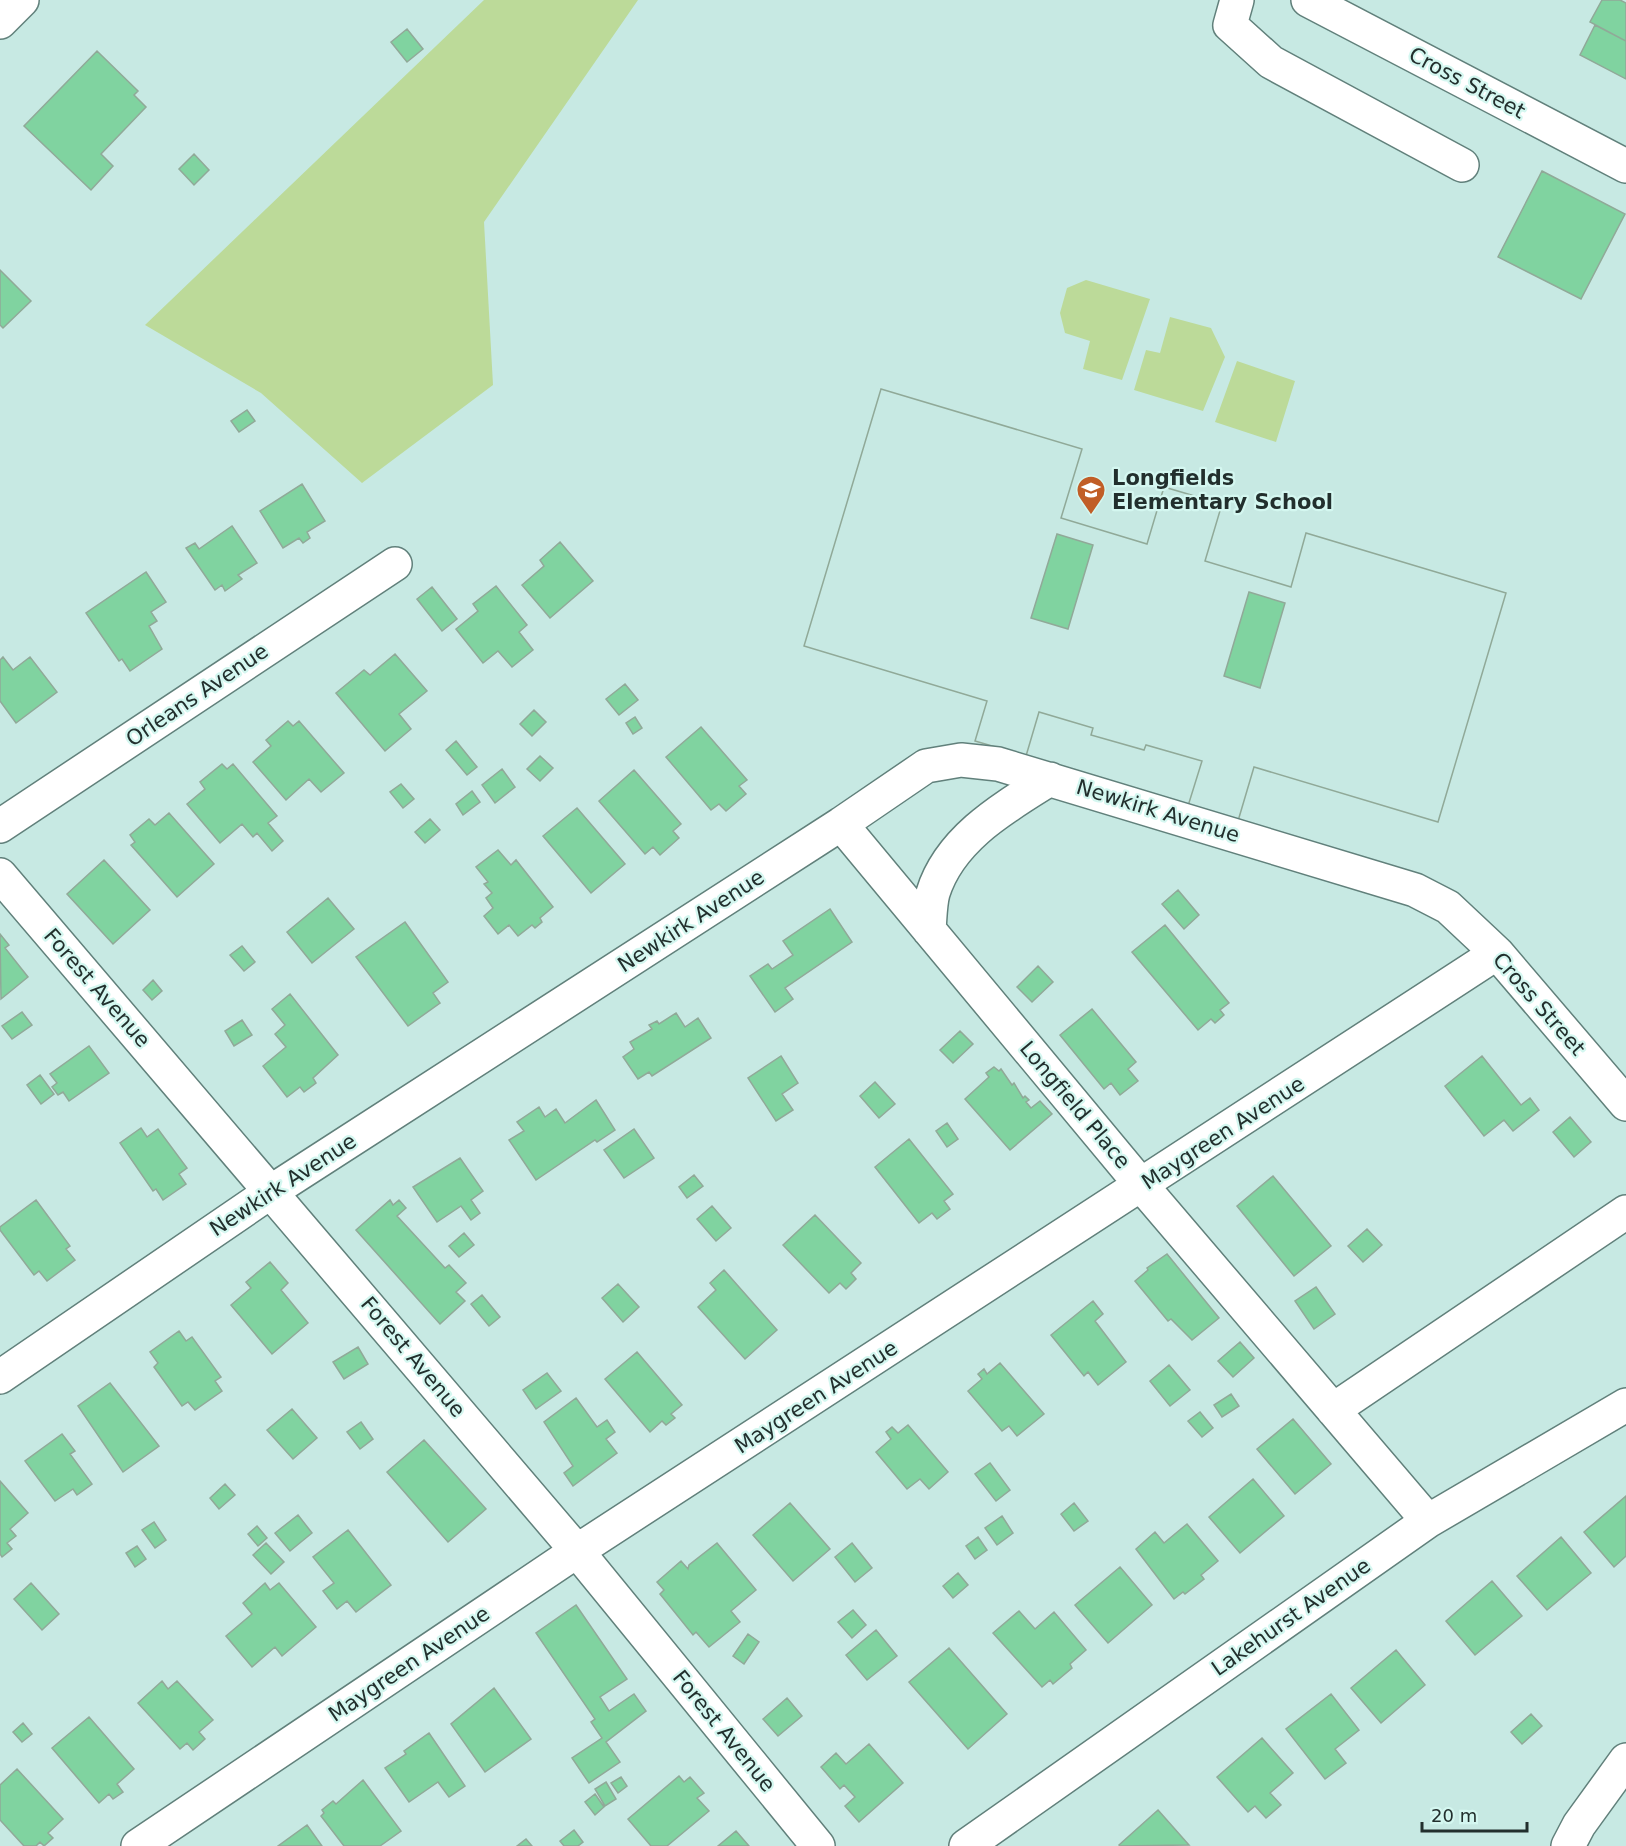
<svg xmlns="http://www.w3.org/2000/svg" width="1626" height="1846" viewBox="0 0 1626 1846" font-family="'DejaVu Sans',sans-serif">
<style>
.green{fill:#bcda99}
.building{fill:#80d3a0;stroke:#90a998;stroke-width:1.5;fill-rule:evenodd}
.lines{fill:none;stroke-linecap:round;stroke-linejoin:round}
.minor-casing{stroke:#61807b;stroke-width:36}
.minor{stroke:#fff;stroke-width:33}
.labels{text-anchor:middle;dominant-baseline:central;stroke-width:4.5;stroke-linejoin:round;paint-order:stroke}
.street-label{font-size:21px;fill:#222f2d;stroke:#d4f7f0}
.poi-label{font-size:21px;font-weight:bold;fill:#222f2d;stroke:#d4f7f0;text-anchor:start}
</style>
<rect width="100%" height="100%" fill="#c7e9e3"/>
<path class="green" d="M 484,0 L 638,0 L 484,222 L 493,385 L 362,483 L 261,393 L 145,325 Z
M 1086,280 L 1150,299 L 1122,380 L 1083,369 L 1090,341 L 1065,333 L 1060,313 L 1067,288 Z
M 1170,317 L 1211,328 L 1225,357 L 1203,411 L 1134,390 L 1146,350 L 1160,353 Z
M 1237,361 L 1295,381 L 1276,442 L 1215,422 Z"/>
<path class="building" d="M 1602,0 L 1620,0 L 1626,3 L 1626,41 L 1590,22 Z
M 1595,25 L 1626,41 L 1626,79 L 1580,55 Z
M 407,29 L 423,49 L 407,62 L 391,42 Z
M 97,51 L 138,91 L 134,95 L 146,107 L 101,154 L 113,166 L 91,190 L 24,126 Z
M 194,154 L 209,170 L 194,185 L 179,169 Z
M 1542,171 L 1625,214 L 1581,299 L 1498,257 Z
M 0,270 L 31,301 L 3,328 L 0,325 Z
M 881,389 L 1082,449 L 1061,518 L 1147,544 L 1164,487 L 1222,504 L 1205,561 L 1291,587 L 1306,533 L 1506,593 L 1438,822 L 1254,767 L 1238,821 L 1188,806 L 1202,761 L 1146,745 L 1144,750 L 1091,735 L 1093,728 L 1039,712 L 1026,756 L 975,741 L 987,701 L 804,646 ZM 1057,534 L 1093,545 L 1068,629 L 1031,618 ZM 1249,592 L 1285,603 L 1260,688 L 1224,676 Z
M 881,389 L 1082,449 L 1061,518 L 1147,544 L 1164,487 L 1222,504 L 1205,561 L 1291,587 L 1306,533 L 1506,593 L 1438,822 L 1254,767 L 1238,821 L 1188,806 L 1202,761 L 1146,745 L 1144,750 L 1091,735 L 1093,728 L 1039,712 L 1026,756 L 975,741 L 987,701 L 804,646 Z
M 247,410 L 255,421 L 239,432 L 231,421 Z
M 302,484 L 325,521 L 307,532 L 310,538 L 303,543 L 299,538 L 283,548 L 260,511 Z
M 232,526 L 257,563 L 238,575 L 242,579 L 225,591 L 222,585 L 215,590 L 186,548 L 195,543 L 199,549 Z
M 560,542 L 593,581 L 550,618 L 522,585 L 544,566 L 540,560 Z
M 146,572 L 166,602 L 151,612 L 157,621 L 149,626 L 162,649 L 130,671 L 122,659 L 119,661 L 86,613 Z
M 496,586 L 527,625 L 519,632 L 533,650 L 512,667 L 498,651 L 483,663 L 456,629 L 478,611 L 473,604 Z
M 432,587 L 457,619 L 442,631 L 417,599 Z
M 395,654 L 427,691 L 399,714 L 411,729 L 385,751 L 336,693 L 364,670 L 370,675 Z
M 3,657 L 13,670 L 30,657 L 57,692 L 16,723 L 0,701 L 0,660 Z
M 625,684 L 638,700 L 619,715 L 606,699 Z
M 534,710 L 546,722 L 532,736 L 520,724 Z
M 635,717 L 642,728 L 633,734 L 626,723 Z
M 288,721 L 293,726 L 299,721 L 344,773 L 321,792 L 309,779 L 286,800 L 253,762 L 271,746 L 266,740 Z
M 701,727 L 747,780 L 739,786 L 746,794 L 726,811 L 719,804 L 711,810 L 666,757 Z
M 456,741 L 477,767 L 467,775 L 446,750 Z
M 540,756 L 553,768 L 540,781 L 527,769 Z
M 222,764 L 227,769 L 233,764 L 277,816 L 268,823 L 283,841 L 272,851 L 257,833 L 253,837 L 242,824 L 220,843 L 187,804 L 205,789 L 200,782 Z
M 502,769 L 515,787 L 495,803 L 482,785 Z
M 634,770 L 681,824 L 673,831 L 679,838 L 660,855 L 653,847 L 645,854 L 599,801 Z
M 401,784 L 414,799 L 403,808 L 390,792 Z
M 472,791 L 480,802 L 463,815 L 456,804 Z
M 577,808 L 625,864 L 591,893 L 543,836 Z
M 169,813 L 214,864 L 177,897 L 131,845 L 135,842 L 130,835 L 149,819 L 155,825 Z
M 430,819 L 440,830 L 425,843 L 415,832 Z
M 498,850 L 511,865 L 516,860 L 553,907 L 540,918 L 542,922 L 535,928 L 532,925 L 518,936 L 509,925 L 498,934 L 484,916 L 493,908 L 486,898 L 492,893 L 484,884 L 488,882 L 476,867 Z
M 104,860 L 150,910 L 113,944 L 67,894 Z
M 1178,890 L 1199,915 L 1184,929 L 1162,904 Z
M 328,898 L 354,929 L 312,963 L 287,932 Z
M 830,909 L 852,942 L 785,988 L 793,999 L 775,1012 L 750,976 L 768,964 L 772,969 L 793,955 L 783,941 Z
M 405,922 L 448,982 L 433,993 L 440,1003 L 408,1026 L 356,957 Z
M 1165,925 L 1229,1003 L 1220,1010 L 1224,1015 L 1215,1023 L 1211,1019 L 1198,1030 L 1132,952 Z
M 0,934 L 9,945 L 5,948 L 28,977 L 1,999 Z
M 242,946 L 255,962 L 244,971 L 230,955 Z
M 1038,966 L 1053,982 L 1032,1002 L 1017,987 Z
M 153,980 L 162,991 L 152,1000 L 143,990 Z
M 290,994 L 338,1055 L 313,1078 L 316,1083 L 304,1092 L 300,1087 L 287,1097 L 263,1066 L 286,1047 L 275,1034 L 285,1025 L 272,1009 Z
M 1092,1009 L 1136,1062 L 1128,1069 L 1138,1081 L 1120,1095 L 1111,1083 L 1104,1089 L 1060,1035 Z
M 22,1012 L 32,1025 L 12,1039 L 2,1026 Z
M 676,1013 L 685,1027 L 698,1018 L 711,1038 L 652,1076 L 649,1072 L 638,1079 L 623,1057 L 634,1049 L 630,1042 L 652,1029 L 649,1025 L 657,1021 L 659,1024 Z
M 242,1020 L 252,1035 L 234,1046 L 225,1031 Z
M 960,1031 L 973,1044 L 953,1063 L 940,1050 Z
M 89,1046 L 109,1073 L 69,1101 L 63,1092 L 58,1095 L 52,1087 L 57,1083 L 50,1074 Z
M 781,1056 L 798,1083 L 782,1094 L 793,1110 L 776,1121 L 748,1078 Z
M 1482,1056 L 1521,1105 L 1530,1098 L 1539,1110 L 1513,1131 L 1504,1120 L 1484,1136 L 1445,1086 Z
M 994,1067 L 999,1071 L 1001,1069 L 1012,1085 L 1014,1083 L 1023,1098 L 1025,1096 L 1029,1100 L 1026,1102 L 1031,1108 L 1040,1101 L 1052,1114 L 1010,1150 L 965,1099 L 989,1077 L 986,1073 Z
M 40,1075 L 54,1094 L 41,1104 L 27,1085 Z
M 875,1082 L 895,1104 L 879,1118 L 860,1096 Z
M 596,1100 L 615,1130 L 597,1142 L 595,1140 L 536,1180 L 509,1140 L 524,1131 L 517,1122 L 539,1107 L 545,1117 L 556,1109 L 565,1123 Z
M 1570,1117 L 1591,1142 L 1574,1157 L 1553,1132 Z
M 947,1123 L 958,1139 L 947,1147 L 936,1131 Z
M 141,1128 L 147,1137 L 158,1129 L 187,1168 L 179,1174 L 186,1184 L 163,1200 L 156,1189 L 153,1191 L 120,1143 Z
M 634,1129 L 654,1158 L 624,1178 L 604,1150 Z
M 909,1139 L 953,1194 L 944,1201 L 950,1209 L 937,1219 L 932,1213 L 919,1223 L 875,1167 Z
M 460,1158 L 483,1191 L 471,1200 L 480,1213 L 471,1220 L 461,1206 L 437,1222 L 413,1187 Z
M 694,1175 L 703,1186 L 687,1198 L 679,1187 Z
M 1273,1176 L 1331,1246 L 1294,1276 L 1237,1206 Z
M 36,1200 L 70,1246 L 66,1249 L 75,1260 L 47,1281 L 39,1271 L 34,1275 L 0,1230 L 0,1227 Z
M 390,1200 L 393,1205 L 399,1200 L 406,1208 L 397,1216 L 445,1268 L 449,1265 L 466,1283 L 456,1292 L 465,1301 L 440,1324 L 356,1230 Z
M 712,1206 L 731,1228 L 716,1241 L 697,1219 Z
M 815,1215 L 861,1263 L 851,1273 L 856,1279 L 846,1289 L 840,1283 L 829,1293 L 783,1245 Z
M 1367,1229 L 1382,1245 L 1363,1262 L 1348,1246 Z
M 464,1233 L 474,1245 L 459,1257 L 449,1246 Z
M 1167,1254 L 1219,1318 L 1192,1340 L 1171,1319 L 1168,1321 L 1135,1281 L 1148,1270 L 1147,1268 Z
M 270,1262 L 288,1283 L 281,1290 L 308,1323 L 272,1354 L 231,1305 L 251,1288 L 246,1282 Z
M 724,1270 L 777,1330 L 745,1359 L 698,1307 L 716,1290 L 710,1283 Z
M 618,1284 L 639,1307 L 623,1322 L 602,1298 Z
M 1316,1287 L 1335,1314 L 1314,1329 L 1295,1301 Z
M 482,1295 L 500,1317 L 489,1326 L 471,1304 Z
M 1093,1301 L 1103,1314 L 1095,1321 L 1126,1362 L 1098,1385 L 1088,1372 L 1084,1376 L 1051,1335 Z
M 179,1331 L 186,1341 L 192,1337 L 221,1377 L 215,1381 L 222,1391 L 195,1410 L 188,1402 L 182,1406 L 154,1367 L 158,1363 L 150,1352 Z
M 1240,1342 L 1254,1358 L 1233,1377 L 1218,1361 Z
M 358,1347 L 368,1364 L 344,1379 L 333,1362 Z
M 637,1352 L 682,1405 L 671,1414 L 675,1418 L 666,1425 L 662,1421 L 650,1432 L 605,1379 Z
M 1000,1363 L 1044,1414 L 1017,1436 L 1009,1426 L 1002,1431 L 968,1391 L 982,1379 L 978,1374 L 984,1369 L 987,1374 Z
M 1169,1365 L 1190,1390 L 1170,1406 L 1150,1381 Z
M 547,1373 L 561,1391 L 536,1409 L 523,1390 Z
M 110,1383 L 159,1446 L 123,1472 L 78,1406 Z
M 1231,1394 L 1239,1406 L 1222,1417 L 1214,1405 Z
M 576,1398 L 597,1427 L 607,1420 L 615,1432 L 606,1439 L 617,1453 L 573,1486 L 564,1473 L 573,1466 L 544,1422 Z
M 292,1409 L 317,1438 L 293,1459 L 267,1430 Z
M 1200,1412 L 1213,1428 L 1202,1437 L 1188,1421 Z
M 1293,1419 L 1331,1464 L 1295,1494 L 1257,1449 Z
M 361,1422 L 373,1439 L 360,1449 L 347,1432 Z
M 908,1425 L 948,1472 L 929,1489 L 920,1479 L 907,1489 L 876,1452 L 891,1439 L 886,1432 L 892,1427 L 898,1433 Z
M 62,1434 L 75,1451 L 70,1454 L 92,1484 L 77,1495 L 73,1489 L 55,1501 L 25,1461 Z
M 424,1440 L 486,1509 L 448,1542 L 387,1472 Z
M 990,1463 L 1010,1490 L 996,1501 L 975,1474 Z
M 1253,1479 L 1284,1516 L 1240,1553 L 1209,1517 Z
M 0,1481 L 28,1513 L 10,1529 L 16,1536 L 7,1543 L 12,1549 L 2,1557 L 0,1554 Z
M 225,1484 L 235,1495 L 219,1509 L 210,1498 Z
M 1626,1496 L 1626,1556 L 1614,1567 L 1584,1532 Z
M 790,1503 L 830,1549 L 793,1581 L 753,1535 Z
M 1074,1503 L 1088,1521 L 1074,1531 L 1061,1514 Z
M 298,1515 L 312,1533 L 290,1551 L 275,1533 Z
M 1002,1516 L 1013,1533 L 997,1545 L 985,1528 Z
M 154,1522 L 166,1540 L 155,1548 L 142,1530 Z
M 1187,1524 L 1218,1561 L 1201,1575 L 1204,1579 L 1185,1594 L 1183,1592 L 1174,1599 L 1136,1549 L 1155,1532 L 1164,1543 Z
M 257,1526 L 267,1538 L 258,1546 L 248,1534 Z
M 348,1530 L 391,1585 L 356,1612 L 347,1601 L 337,1609 L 323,1591 L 334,1583 L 313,1557 Z
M 978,1537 L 987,1550 L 975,1559 L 966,1546 Z
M 1561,1537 L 1591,1573 L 1547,1610 L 1517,1576 Z
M 266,1543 L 284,1562 L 271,1574 L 253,1555 Z
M 717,1543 L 756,1590 L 731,1611 L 740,1622 L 709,1647 L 696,1632 L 693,1635 L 660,1594 L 664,1590 L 657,1582 L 681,1561 L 688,1569 L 689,1565 Z
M 852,1543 L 872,1568 L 855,1582 L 835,1557 Z
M 137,1546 L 146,1559 L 135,1567 L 126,1553 Z
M 1120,1567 L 1152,1605 L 1108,1643 L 1075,1605 Z
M 958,1573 L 968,1585 L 953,1598 L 943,1586 Z
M 1492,1581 L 1522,1616 L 1475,1655 L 1446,1621 Z
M 31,1583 L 59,1614 L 42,1630 L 14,1599 Z
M 265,1583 L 270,1590 L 279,1583 L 316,1627 L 282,1656 L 275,1647 L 252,1667 L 226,1636 L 252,1614 L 243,1603 Z
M 576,1605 L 627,1679 L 600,1697 L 609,1711 L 634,1694 L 646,1711 L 606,1742 L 620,1762 L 589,1783 L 572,1758 L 602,1738 L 591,1722 L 595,1719 L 536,1633 Z
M 853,1610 L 866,1625 L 852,1638 L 838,1622 Z
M 1019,1611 L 1035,1629 L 1054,1612 L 1086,1650 L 1070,1664 L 1072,1668 L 1053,1684 L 1050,1680 L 1042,1687 L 993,1633 Z
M 876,1630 L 897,1656 L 867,1680 L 846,1655 Z
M 748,1634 L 759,1642 L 744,1664 L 733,1656 Z
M 949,1648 L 1007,1714 L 968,1749 L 909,1682 Z
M 1396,1650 L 1425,1685 L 1381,1723 L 1351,1688 Z
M 162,1681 L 168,1689 L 177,1681 L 213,1720 L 199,1732 L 205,1739 L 193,1750 L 187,1743 L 180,1749 L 138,1703 Z
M 494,1688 L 531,1739 L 485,1772 L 451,1724 Z
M 1331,1694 L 1359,1730 L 1335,1749 L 1346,1763 L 1325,1779 L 1286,1729 Z
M 787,1698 L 802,1716 L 778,1736 L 763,1719 Z
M 1531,1714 L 1542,1726 L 1522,1744 L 1511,1732 Z
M 89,1717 L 134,1769 L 117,1784 L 123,1792 L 113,1799 L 109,1794 L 99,1803 L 52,1748 Z
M 23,1723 L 32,1734 L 22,1742 L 13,1732 Z
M 429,1733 L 465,1786 L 449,1797 L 438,1782 L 409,1802 L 385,1768 L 406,1754 L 404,1751 Z
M 1262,1738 L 1293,1773 L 1270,1793 L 1281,1805 L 1266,1818 L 1255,1806 L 1248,1812 L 1217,1777 Z
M 869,1744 L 903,1783 L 859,1822 L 845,1806 L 855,1797 L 844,1785 L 840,1789 L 821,1767 L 836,1753 L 846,1764 Z
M 17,1769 L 63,1819 L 48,1833 L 53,1838 L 44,1846 L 40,1842 L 36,1846 L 24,1846 L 0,1820 L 0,1785 Z
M 679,1776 L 684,1782 L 690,1777 L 704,1793 L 697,1798 L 709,1811 L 667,1846 L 651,1846 L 628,1819 Z
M 621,1777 L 627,1786 L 618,1793 L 611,1783 Z
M 363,1780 L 401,1831 L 380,1846 L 344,1846 L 321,1816 L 324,1813 L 322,1810 L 333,1801 L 336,1804 Z
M 606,1782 L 616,1799 L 605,1806 L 595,1789 Z
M 595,1794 L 604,1807 L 595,1815 L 585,1802 Z
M 1158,1810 L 1189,1845 L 1120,1846 L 1119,1845 Z
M 307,1825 L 322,1846 L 278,1846 Z
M 574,1830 L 583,1842 L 578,1846 L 564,1846 L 560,1841 Z
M 736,1831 L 749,1846 L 718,1846 Z
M 526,1839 L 532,1846 L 517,1846 Z"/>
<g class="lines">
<g class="minor-casing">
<path id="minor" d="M 1237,0 L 1230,25 L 1271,62 L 1462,165
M 1308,0 L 1626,166
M 0,22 L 22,0
M 841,824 L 1142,1186 L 1428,1521
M 0,826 L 395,564
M 0,875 L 577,1551 L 818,1846
M 929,930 C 930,918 930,904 933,893 C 950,838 1005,807 1050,779
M 0,1377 L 272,1191 L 841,824 L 926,766 L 961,760 L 998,764 L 1415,890 L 1448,907 L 1497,953 L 1626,1104
M 1333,1410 L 1626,1212
M 138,1846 L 577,1551 L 1497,953
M 966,1846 L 1428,1521 L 1626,1405
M 1568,1846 L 1579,1825 L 1626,1760"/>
</g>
<use href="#minor" class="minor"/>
</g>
<defs>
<g id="school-pin" transform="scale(1.5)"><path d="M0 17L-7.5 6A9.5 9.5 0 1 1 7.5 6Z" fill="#c15e27" stroke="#d4f7f0"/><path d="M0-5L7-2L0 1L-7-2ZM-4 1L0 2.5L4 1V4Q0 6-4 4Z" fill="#fff"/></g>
</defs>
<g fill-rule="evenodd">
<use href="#school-pin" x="1091" y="490"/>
</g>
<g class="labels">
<g class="street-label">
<text transform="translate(1467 83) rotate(28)">Cross Street</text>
<text transform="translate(197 695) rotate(-34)">Orleans Avenue</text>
<text transform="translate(1158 811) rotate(17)">Newkirk Avenue</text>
<text transform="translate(691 921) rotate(-33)">Newkirk Avenue</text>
<text transform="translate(97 988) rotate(49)">Forest Avenue</text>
<text transform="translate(1539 1004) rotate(49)">Cross Street</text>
<text transform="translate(1075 1105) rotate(50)">Longfield Place</text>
<text transform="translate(1223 1133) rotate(-33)">Maygreen Avenue</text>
<text transform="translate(283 1185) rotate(-33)">Newkirk Avenue</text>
<text transform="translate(413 1357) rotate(50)">Forest Avenue</text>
<text transform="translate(816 1397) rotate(-33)">Maygreen Avenue</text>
<text transform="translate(1291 1617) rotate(-35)">Lakehurst Avenue</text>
<text transform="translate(409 1664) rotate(-34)">Maygreen Avenue</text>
<text transform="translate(724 1731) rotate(51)">Forest Avenue</text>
</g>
<g class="poi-label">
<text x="1112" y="478">Longfields<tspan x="1112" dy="24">Elementary School</tspan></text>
</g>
</g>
<path d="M1422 1822v9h105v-9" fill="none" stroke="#222f2d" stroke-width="3"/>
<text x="1431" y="1822" font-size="18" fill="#222f2d" stroke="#d4f7f0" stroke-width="4.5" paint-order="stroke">20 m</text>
</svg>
